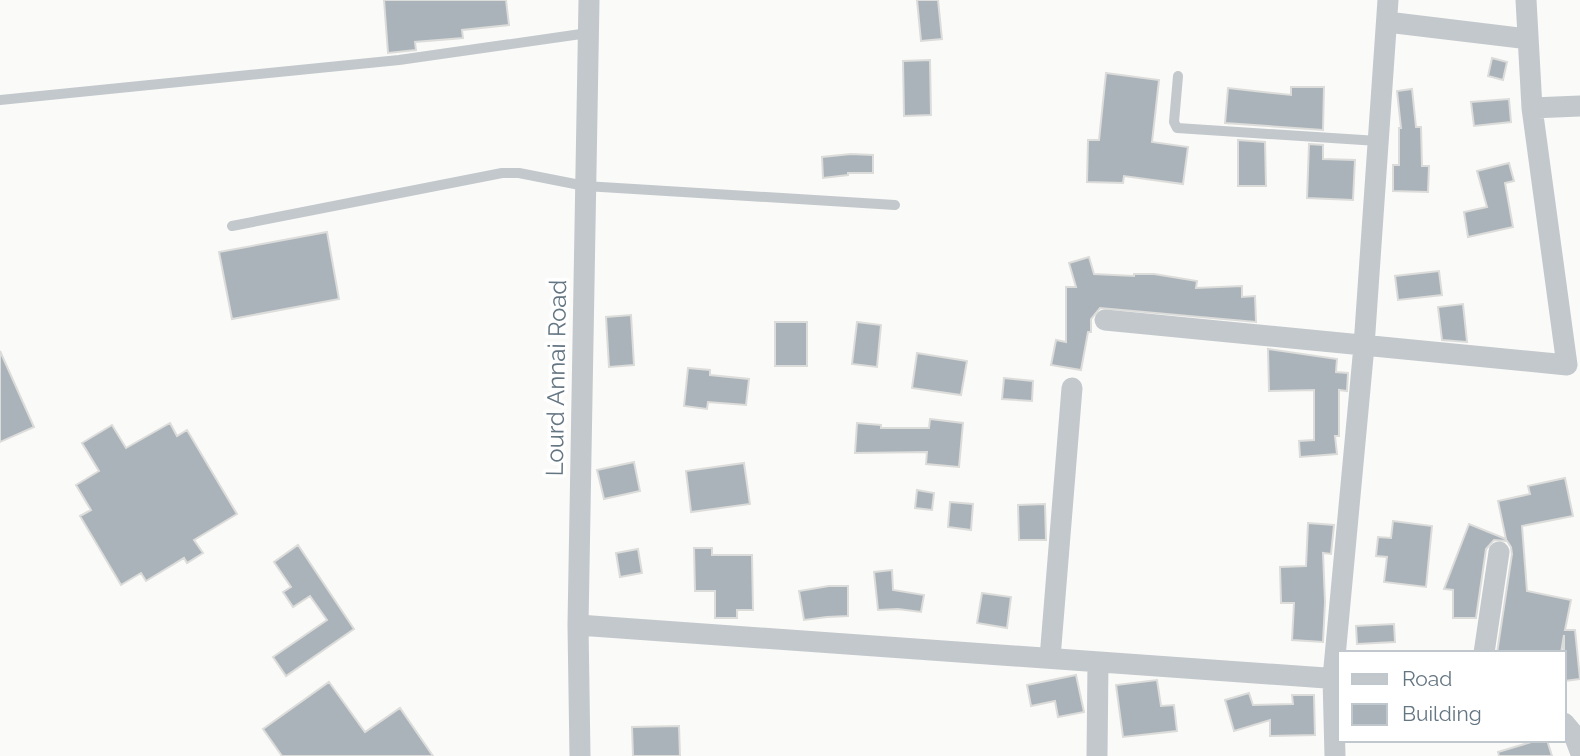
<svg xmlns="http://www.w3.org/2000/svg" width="1580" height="756" viewBox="0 0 1580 756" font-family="Raleway,sans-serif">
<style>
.building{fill:#aab3b9;stroke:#dcdcda;stroke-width:2}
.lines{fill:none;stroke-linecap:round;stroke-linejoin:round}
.lane{stroke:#c3c8cc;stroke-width:10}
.street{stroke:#c3c8cc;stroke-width:21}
.labels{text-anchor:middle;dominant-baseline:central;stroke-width:7;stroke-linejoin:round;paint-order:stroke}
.street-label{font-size:24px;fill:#657683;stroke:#fff}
</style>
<rect width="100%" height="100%" fill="#fafaf8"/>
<path class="building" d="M 384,0 L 506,0 L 509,25 L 462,30 L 463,38 L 415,42 L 416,50 L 388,53 Z
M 917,0 L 938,0 L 942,39 L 921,41 Z
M 1492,58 L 1507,62 L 1503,80 L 1488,76 Z
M 930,60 L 931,115 L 904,116 L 903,61 Z
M 1106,73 L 1159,80 L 1152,142 L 1188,147 L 1183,184 L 1124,176 L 1123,183 L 1087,182 L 1088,140 L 1099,140 Z
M 1291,87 L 1324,87 L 1323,130 L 1225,123 L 1228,88 L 1291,95 Z
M 1412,89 L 1416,127 L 1421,127 L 1422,166 L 1429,166 L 1428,192 L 1393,191 L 1393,165 L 1399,165 L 1399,128 L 1401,128 L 1397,91 Z
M 1509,99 L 1511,122 L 1474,126 L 1471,102 Z
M 1238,140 L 1265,142 L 1266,186 L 1238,186 Z
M 1309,144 L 1323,145 L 1323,159 L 1355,160 L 1353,200 L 1307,198 Z
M 851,154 L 873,155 L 873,173 L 848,173 L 848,175 L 823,178 L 822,157 Z
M 1509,163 L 1514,181 L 1505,183 L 1513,227 L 1468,237 L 1464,212 L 1487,207 L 1477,171 Z
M 327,232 L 339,299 L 232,319 L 219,252 Z
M 1089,257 L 1094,274 L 1134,276 L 1134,274 L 1154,274 L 1197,281 L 1196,288 L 1242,286 L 1242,297 L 1255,296 L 1256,322 L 1100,308 L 1091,319 L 1091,332 L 1088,332 L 1081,370 L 1051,365 L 1056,340 L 1066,342 L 1066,287 L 1076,287 L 1069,263 Z
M 1439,271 L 1442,295 L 1398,300 L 1395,276 Z
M 1463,304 L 1467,342 L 1442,340 L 1438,307 Z
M 631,315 L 634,365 L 609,367 L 606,317 Z
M 775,322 L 807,322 L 807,366 L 775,366 Z
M 857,322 L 881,325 L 877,367 L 852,364 Z
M 1268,349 L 1337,359 L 1336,372 L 1348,373 L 1347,391 L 1339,390 L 1339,436 L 1335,436 L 1337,454 L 1300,457 L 1299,441 L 1314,440 L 1314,390 L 1269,391 Z
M 0,351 L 34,427 L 0,442 Z
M 917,353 L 967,361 L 961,395 L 912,388 Z
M 688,368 L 710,370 L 710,375 L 749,379 L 746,405 L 708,402 L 707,409 L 684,406 Z
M 1004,378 L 1033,381 L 1032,401 L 1002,399 Z
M 930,419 L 963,423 L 959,467 L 926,464 L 927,452 L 855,453 L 857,423 L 881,425 L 881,428 L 929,428 Z
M 170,423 L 177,436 L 187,430 L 237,514 L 194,540 L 203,553 L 187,563 L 184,558 L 146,581 L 141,573 L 121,585 L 80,516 L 91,510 L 76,485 L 99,471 L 82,443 L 112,425 L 126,448 Z
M 634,462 L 640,491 L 604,499 L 597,470 Z
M 744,463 L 750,504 L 691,512 L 686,471 Z
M 1565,478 L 1573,516 L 1522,526 L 1527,591 L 1571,600 L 1565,630 L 1575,630 L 1580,679 L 1564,681 L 1564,635 L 1561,653 L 1497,653 L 1512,554 L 1511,547 L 1507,541 L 1494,540 L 1486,549 L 1476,618 L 1453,618 L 1453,590 L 1444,589 L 1469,524 L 1506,539 L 1498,501 L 1530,494 L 1528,486 Z
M 917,490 L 934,493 L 932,510 L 915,508 Z
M 950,502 L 973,504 L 971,530 L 948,527 Z
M 1045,504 L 1046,540 L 1019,540 L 1018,505 Z
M 1393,521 L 1432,526 L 1426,587 L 1384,582 L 1387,557 L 1376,556 L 1378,537 L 1391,538 Z
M 1308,523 L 1334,525 L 1331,554 L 1323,553 L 1325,602 L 1323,642 L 1292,640 L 1294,603 L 1281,603 L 1280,567 L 1306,566 Z
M 298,545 L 354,629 L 286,676 L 273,657 L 327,620 L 310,596 L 293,607 L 283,592 L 291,587 L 274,562 Z
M 694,548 L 712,548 L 712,555 L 752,555 L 753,610 L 737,610 L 737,618 L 715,618 L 715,591 L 695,591 Z
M 638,549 L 642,573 L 620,577 L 616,553 Z
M 892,570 L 893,590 L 924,595 L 921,612 L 898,609 L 878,610 L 874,572 Z
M 829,586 L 848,586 L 848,616 L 827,617 L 804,620 L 799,591 Z
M 982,593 L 1011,597 L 1007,628 L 977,623 Z
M 1394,624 L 1395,642 L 1357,644 L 1356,626 Z
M 1076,675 L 1084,712 L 1058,717 L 1055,701 L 1031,706 L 1027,685 Z
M 1157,680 L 1161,706 L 1174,705 L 1177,731 L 1123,737 L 1116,685 Z
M 329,682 L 365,732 L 400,708 L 433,756 L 282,756 L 263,729 Z
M 1249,693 L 1253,705 L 1293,704 L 1292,695 L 1314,695 L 1315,735 L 1270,736 L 1270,720 L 1234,731 L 1225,700 Z
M 679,726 L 680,756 L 633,756 L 632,727 Z
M 1538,740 L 1547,740 L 1552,756 L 1499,756 L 1498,752 Z"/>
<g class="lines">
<path class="lane" d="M 1178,76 L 1174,122 L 1177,128 L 1378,141
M 0,100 L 399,60 L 588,33
M 232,226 L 502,173 L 519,173 L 585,186 L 895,205"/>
<path class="street" d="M 1387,22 L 1528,39
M 1532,108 L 1580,106
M 1105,320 L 1567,365 L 1532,108 L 1526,0
M 578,625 L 1340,679
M 1484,653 L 1499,552
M 1050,658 L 1072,388
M 1564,723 L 1574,735 L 1580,751
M 580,756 L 578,625 L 589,0
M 1097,756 L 1098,662
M 1335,756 L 1333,678 L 1364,346 L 1388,0"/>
</g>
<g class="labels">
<g class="street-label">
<text transform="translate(556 378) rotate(-89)">Lourd Annai Road</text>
</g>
</g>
<rect x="1338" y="651" width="228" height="91" fill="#ffffff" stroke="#c1c8cd" stroke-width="2"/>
<rect x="1352" y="674" width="35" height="10" fill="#c3c8cc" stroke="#c1c8cd" stroke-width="2"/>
<text x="1402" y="686" font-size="21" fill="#657683">Road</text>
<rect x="1352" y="704" width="35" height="21" fill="#aab3b9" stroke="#c1c8cd" stroke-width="2"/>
<text x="1402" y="721" font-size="21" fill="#657683">Building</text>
</svg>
